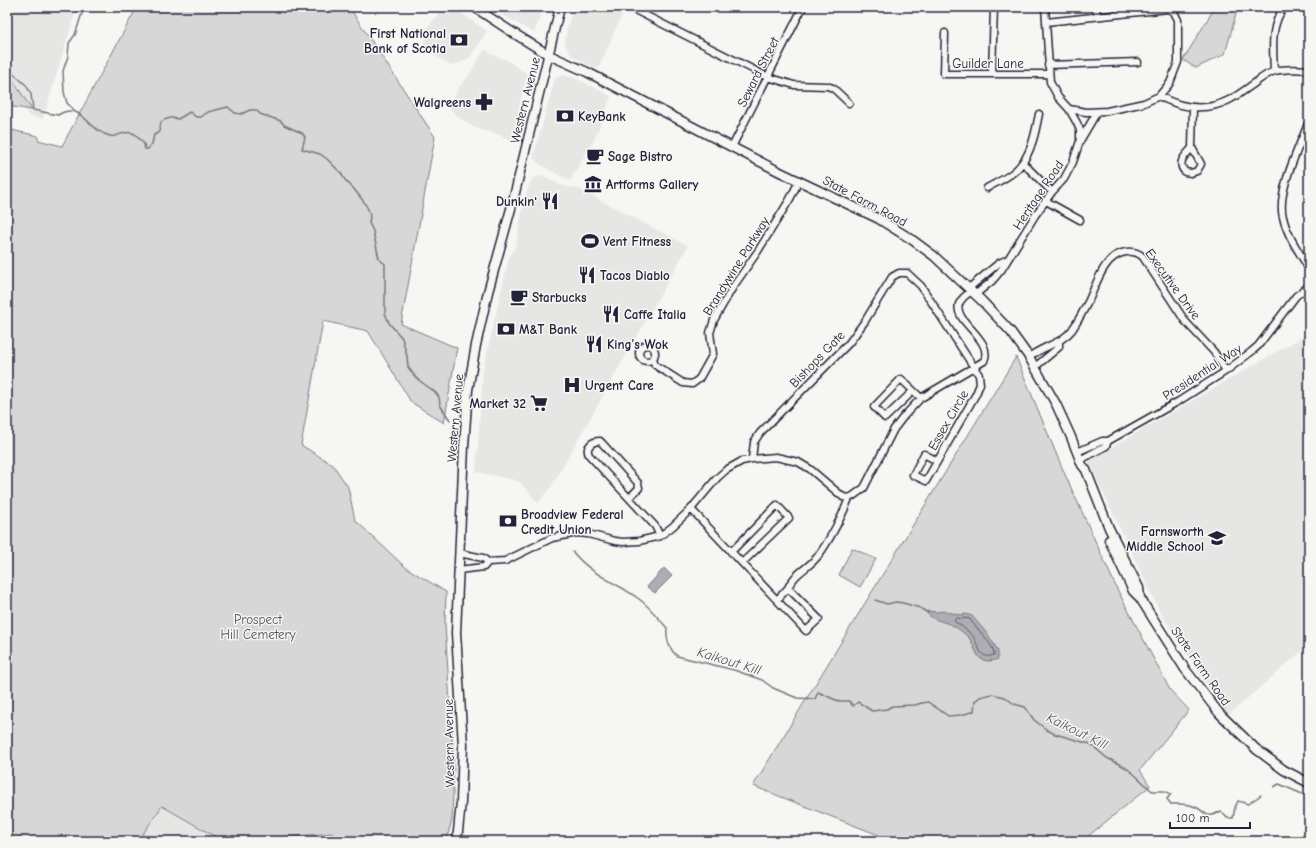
<svg xmlns="http://www.w3.org/2000/svg" width="1316" height="848" viewBox="0 0 1316 848" font-family="'Comic Neue',sans-serif">
<style>
.built{fill:#e6e6e4}
.green{fill:#d7d7d7;stroke:#7c7c89}
.water{fill:#adadb3;stroke:#757583}
.lines{fill:none;stroke-linecap:round;stroke-linejoin:round}
.shore{stroke:#5a5a6b;stroke-width:1}
.stream{stroke:#757583;stroke-width:1.5}
.minor-casing{stroke:#22223b;stroke-width:9}
.major-casing{stroke:#22223b;stroke-width:11}
.minor{stroke:#f6f6f2;stroke-width:6}
.major{stroke:#f6f6f2;stroke-width:8}
.labels{text-anchor:middle;dominant-baseline:central;stroke-width:3;stroke-linejoin:round;paint-order:stroke}
.poi-label{font-size:13px;font-weight:bold;fill:#22223b;stroke:#f6f6f2;text-anchor:start}
.street-label{font-size:13px;fill:#22223b;stroke:#f6f6f2}
.park-label{font-size:13px;fill:#4f4f62;stroke:#f6f6f2}
.water-label{font-size:14px;font-style:italic;fill:#535365;stroke:#f6f6f2}
</style>
<rect width="100%" height="100%" fill="#f6f6f2"/>
<filter id="ink" filterUnits="userSpaceOnUse"><feTurbulence type="fractalNoise" baseFrequency=".025" numOctaves="2"/><feDisplacementMap in="SourceGraphic" scale="8" xChannelSelector="R" yChannelSelector="G"/><feConvolveMatrix kernelMatrix="1 2 1 2 8 2 1 2 1" color-interpolation-filters="sRGB"/></filter>
<g filter="url(#ink)">
<path class="built" d="M 7,7 L 77,7 L 43,119 L 29,116 L 7,82 Z
M 444,7 L 452,7 L 487,31 L 471,56 L 465,61 L 451,66 L 430,52 L 424,46 L 426,37 L 425,31 Z
M 493,7 L 544,7 L 534,33 L 499,13 Z
M 573,7 L 619,7 L 624,10 L 599,67 L 595,68 L 584,63 L 571,55 L 567,49 L 565,42 L 567,29 Z
M 485,49 L 493,55 L 507,60 L 527,74 L 511,141 L 500,135 L 475,128 L 457,116 L 449,108 L 457,90 L 467,78 Z
M 564,75 L 577,79 L 611,96 L 595,138 L 570,181 L 541,165 L 533,158 L 555,78 Z
M 543,176 L 563,186 L 579,189 L 688,246 L 551,487 L 538,503 L 521,483 L 511,479 L 476,472 L 483,370 L 509,258 L 516,245 L 522,210 L 527,191 L 531,181 L 536,177 Z
M 1309,333 L 1309,645 L 1227,716 L 1161,614 L 1088,461 Z
M 162,806 L 223,841 L 138,841 Z
M 332,833 L 333,841 L 243,841 Z"/>
<path class="green" d="M 137,7 L 349,7 L 435,137 L 401,324 L 457,348 L 444,423 L 411,402 L 368,331 L 323,321 L 301,445 L 333,465 L 348,487 L 355,520 L 405,567 L 446,592 L 445,624 L 454,767 L 452,820 L 446,841 L 333,841 L 332,833 L 243,841 L 223,841 L 162,806 L 138,841 L 7,841 L 7,129 L 38,136 L 38,140 L 62,146 Z
M 1215,7 L 1238,7 L 1225,54 L 1196,68 L 1183,60 Z
M 7,71 L 32,110 L 7,106 Z
M 1016,357 L 1063,470 L 1117,589 L 1170,690 L 1189,710 L 1140,770 L 1150,786 L 1082,841 L 894,841 L 753,786 Z
M 852,548 L 876,559 L 860,587 L 839,575 Z"/>
<path class="water" d="M 664,568 L 672,576 L 655,593 L 647,587 Z
M 928,611 L 936,612 L 944,611 L 960,615 L 966,614 L 972,616 L 989,636 L 998,651 L 998,659 C 973,668 978,645 966,635 C 962,632 958,628 953,626 C 945,621 932,621 926,612 Z"/>
<g class="lines">
<path class="shore" d="M 957,618 C 961,620 965,617 970,619 C 976,629 995,645 994,655 C 978,661 979,643 972,635 C 967,630 960,625 954,621 L 955,619 Z"/>
<path class="stream" d="M 7,68 L 26,85 L 31,94 L 33,110 L 58,115 C 81,100 88,131 110,136 C 116,138 120,133 125,133 C 128,132 132,133 135,134 L 144,144 L 145,149 L 148,149 L 152,144 L 154,135 L 159,132 L 161,122 C 167,118 172,117 178,119 L 190,112 L 196,117 L 201,117 L 208,112 L 228,107 L 235,113 L 241,114 L 250,110 L 256,110 L 260,114 L 281,121 L 284,125 L 302,133 L 305,137 L 302,149 L 320,154 L 327,159 L 341,173 L 345,180 L 354,189 L 364,202 L 368,209 L 370,216 L 369,223 L 373,231 L 379,259 L 385,264 L 385,313 L 389,323 L 402,338 L 407,356 L 408,367 L 416,378 L 435,392 L 439,397 L 440,405 L 450,420
M 74,110 L 67,103 L 64,92 L 63,71 L 68,56 L 69,43 L 75,35 L 84,7
M 573,552 C 591,575 616,582 639,599 C 650,607 658,618 667,628 C 666,639 669,649 677,656 L 734,670 L 762,680 L 773,688 L 797,698 L 815,699 L 818,692 L 838,701 L 849,701 L 853,706 L 858,702 L 872,711 L 887,709 L 892,706 L 915,705 L 922,703 L 928,702 L 948,716 L 962,715 L 974,711 L 975,701 L 980,697 L 992,694 L 1005,697 L 1014,704 L 1025,707 L 1034,720 L 1047,730 L 1055,734 L 1090,744 L 1107,758 L 1125,767 L 1134,774 L 1152,791 L 1164,791 L 1171,794 L 1167,799 L 1171,804 C 1178,804 1187,803 1193,806 C 1208,811 1203,821 1221,811 L 1227,818 L 1233,818 L 1235,807 L 1238,801 L 1248,804 L 1261,795
M 875,600 L 887,604 L 896,602 L 903,603 L 920,608 L 928,613
M 1274,787 L 1279,784 L 1309,797"/>
<g class="minor-casing">
<path id="minor" d="M 629,7 L 768,77 L 794,85 L 827,86 L 833,88 L 849,103
M 1045,7 L 1050,82 L 1058,97 L 1069,109 L 1077,123 L 1080,130 L 1080,141
M 1095,7 L 1098,16
M 1046,22 L 1168,9 L 1174,12 L 1178,20 L 1178,62 L 1170,83 L 1159,96 L 1144,103 L 1107,111 L 1086,112 L 1069,109
M 945,33 L 944,74 L 1049,74
M 1048,65 L 1138,62
M 1274,71 C 1273,48 1270,26 1284,7
M 992,74 L 994,7
M 1159,96 C 1181,108 1206,112 1229,100 C 1237,96 1245,90 1252,85 C 1259,80 1267,73 1275,71 C 1286,68 1298,69 1309,70
M 1309,121 C 1300,146 1276,192 1283,217 C 1287,236 1300,253 1309,269
M 732,147 L 803,7
M 1192,148 L 1201,164 L 1197,171 L 1191,173 L 1185,172 C 1176,162 1186,155 1192,148 Z
M 1192,148 L 1193,108
M 1023,163 L 1052,192
M 987,188 C 999,181 1014,175 1022,163 C 1032,151 1036,129 1039,114
M 1046,201 L 1080,220
M 969,288 L 999,263 L 1008,259
M 976,294 L 992,281 L 1002,269 L 1036,214 L 1052,192 L 1064,179 L 1073,162 L 1080,141 L 1097,112
M639 353a8 8 0 1 1 16 0a8 8 0 1 1-16 0Z
M 1029,357 C 1043,346 1061,344 1072,330 C 1078,321 1084,310 1089,300 C 1097,283 1104,255 1126,252 C 1133,251 1138,252 1143,257 L 1185,321 L 1214,352 L 1226,371
M 653,359 L 655,365 L 683,383 L 692,384 L 699,379 L 713,354 L 710,333 L 714,320 L 733,287 L 758,251 L 790,199 L 799,181
M 1035,367 L 1059,347 L 1059,342
M 913,391 L 885,418 L 874,407 L 901,379 L 921,398
M 1077,452 L 1102,441 L 1108,441 L 1179,401 L 1226,371 L 1251,352 L 1258,346 L 1296,296 L 1309,286
M 752,459 L 754,442 L 760,433 L 849,343 L 865,321 L 892,277 L 899,273 L 907,273 L 921,286 L 979,375 L 980,384 L 976,394 L 926,481 L 913,475 L 924,454 L 937,461
M 1080,460 L 1106,446 L 1108,441
M 629,498 L 639,488 L 638,483 L 602,443 L 600,441 C 592,441 585,447 589,455 L 655,526 L 660,536
M 691,509 L 806,631 L 819,619 L 788,588 L 777,600
M 731,552 L 777,505 L 789,518 L 742,563
M 459,553 L 483,558 L 488,562
M 458,570 L 484,567 L 488,562 L 505,561 L 552,538 L 577,533 L 588,534 L 615,541 L 623,542 L 639,541 L 660,536 L 672,527 L 691,509 L 717,478 L 726,470 L 742,461 L 752,459 L 776,457 L 798,462 L 810,469 L 843,497 L 849,498 L 853,496 L 864,488 L 894,429 L 904,416 L 921,398 L 984,361 C 994,339 953,322 959,304 C 961,299 967,294 972,291
M 788,588 C 794,573 809,568 818,556 C 829,541 843,515 849,498"/>
</g>
<g class="major-casing">
<path id="major" d="M 474,7 L 515,34 L 549,55 L 587,72 L 780,172 L 879,219 L 911,239 L 934,256 L 982,301 L 1011,332 L 1029,357 L 1056,404 L 1071,437 L 1082,465 L 1086,470 L 1109,528 L 1139,588 L 1140,598
M 1109,540 L 1133,591 L 1140,598 L 1185,669 L 1219,713 L 1256,749 L 1284,770 L 1309,783
M 457,841 L 461,802 L 463,745 L 456,633 L 464,446 L 468,390 L 476,345 L 488,292 L 512,205 L 560,7"/>
</g>
<use href="#minor" class="minor"/>
<use href="#major" class="major"/>
</g>
</g>
<defs>
<g id="bank-bare" transform="scale(1.38)"><path d="M-6-4H6V4H-6ZM0-2.3a2.3 2.3 0 1 0 0 4.6a2.3 2.3 0 1 0 0-4.6Z" fill="#22223b" stroke="#f6f6f2" stroke-width="2.5" paint-order="stroke"/></g>
<g id="pharmacy-bare" transform="scale(1.38)"><path d="M-2-6h4v4h4v4h-4v4h-4v-4h-4v-4h4Z" fill="#22223b" stroke="#f6f6f2" stroke-width="2.5" paint-order="stroke"/></g>
<g id="cafe-bare" transform="scale(1.38)"><path d="M-5.5-4.5H6V0H3Q3 3.5 0 3.5H-2.5Q-5.5 3.5-5.5 0ZM3-3.2v2h1.7v-2ZM-6 4.5H4V6H-6Z" fill="#22223b" stroke="#f6f6f2" stroke-width="2.5" paint-order="stroke"/></g>
<g id="museum-bare" transform="scale(1.38)"><path d="M0-6L6-3V-2H-6V-3ZM-5-1h2V3h-2ZM-1-1h2V3h-2ZM3-1h2V3H3ZM-6 4H6V6H-6Z" fill="#22223b" stroke="#f6f6f2" stroke-width="2.5" paint-order="stroke"/></g>
<g id="restaurant-bare" transform="scale(1.38)"><path d="M-5-6h1v4h1v-4h1v4h1v-4h1v5L-1.5 .5V6h-2V.5L-5-1ZM5-6V6H3V1.5H1.5Q1.5-4 5-6Z" fill="#22223b" stroke="#f6f6f2" stroke-width="2.5" paint-order="stroke"/></g>
<g id="stadium-bare" transform="scale(1.38)"><path d="M0-5a6.5 5 0 1 0 0 10a6.5 5 0 1 0 0-10ZM-3.5-1.8h7v3.6h-7Z" fill="#22223b" stroke="#f6f6f2" stroke-width="2.5" paint-order="stroke"/></g>
<g id="hospital-bare" transform="scale(1.38)"><path d="M-5-5h3v3.5h4V-5h3V5h-3V1.5h-4V5h-3Z" fill="#22223b" stroke="#f6f6f2" stroke-width="2.5" paint-order="stroke"/></g>
<g id="supermarket-bare" transform="scale(1.38)"><path d="M-6-5.5h2.5l.6 2H6L4.5 2H-2.5L-4.4-4H-6ZM-1.5 3.2a1.3 1.3 0 1 0 .1 0ZM3 3.2a1.3 1.3 0 1 0 .1 0Z" fill="#22223b" stroke="#f6f6f2" stroke-width="2.5" paint-order="stroke"/></g>
<g id="school-bare" transform="scale(1.38)"><path d="M0-5L7-2L0 1L-7-2ZM-4 1L0 2.5L4 1V4Q0 6-4 4Z" fill="#22223b" stroke="#f6f6f2" stroke-width="2.5" paint-order="stroke"/></g>
</defs>
<g fill-rule="evenodd">
<use href="#bank-bare" x="459" y="40"/>
<use href="#pharmacy-bare" x="484" y="102"/>
<use href="#bank-bare" x="565" y="116"/>
<use href="#cafe-bare" x="595" y="156"/>
<use href="#museum-bare" x="593" y="184"/>
<use href="#restaurant-bare" x="550" y="201"/>
<use href="#stadium-bare" x="590" y="241"/>
<use href="#restaurant-bare" x="587" y="275"/>
<use href="#cafe-bare" x="519" y="297"/>
<use href="#restaurant-bare" x="611" y="314"/>
<use href="#bank-bare" x="506" y="329"/>
<use href="#restaurant-bare" x="594" y="344"/>
<use href="#hospital-bare" x="572" y="385"/>
<use href="#supermarket-bare" x="539" y="403"/>
<use href="#bank-bare" x="508" y="521"/>
<use href="#school-bare" x="1217" y="538"/>
</g>
<g class="labels">
<g class="poi-label">
<text x="446" y="33" text-anchor="end">First National<tspan x="446" dy="15">Bank of Scotia</tspan></text>
<text x="471" y="102" text-anchor="end">Walgreens</text>
<text x="578" y="116">KeyBank</text>
<text x="608" y="156">Sage Bistro</text>
<text x="606" y="184">Artforms Gallery</text>
<text x="537" y="201" text-anchor="end">Dunkin'</text>
<text x="603" y="241">Vent Fitness</text>
<text x="600" y="275">Tacos Diablo</text>
<text x="532" y="297">Starbucks</text>
<text x="624" y="314">Caffe Italia</text>
<text x="519" y="329">M&amp;T Bank</text>
<text x="607" y="344">King’s Wok</text>
<text x="585" y="385">Urgent Care</text>
<text x="526" y="403" text-anchor="end">Market 32</text>
<text x="521" y="514">Broadview Federal<tspan x="521" dy="15">Credit Union</tspan></text>
<text x="1204" y="531" text-anchor="end">Farnsworth<tspan x="1204" dy="15">Middle School</tspan></text>
</g>
<g class="street-label">
<text x="988" y="63">Guilder Lane</text>
<text transform="translate(758 72) rotate(-63)">Seward Street</text>
<text transform="translate(525 100) rotate(-76)">Western Avenue</text>
<text transform="translate(1038 195) rotate(-56)">Heritage Road</text>
<text transform="translate(865 201) rotate(28)">State Farm Road</text>
<text transform="translate(736 266) rotate(-58)">Brandywine Parkway</text>
<text transform="translate(1173 284) rotate(54)">Executive Drive</text>
<text transform="translate(817 359) rotate(-46)">Bishops Gate</text>
<text transform="translate(1202 372) rotate(-33)">Presidential Way</text>
<text transform="translate(455 418) rotate(-85)">Western Avenue</text>
<text transform="translate(948 420) rotate(-60)">Essex Circle</text>
<text transform="translate(1201 666) rotate(55)">State Farm Road</text>
<text transform="translate(449 743) rotate(-91)">Western Avenue</text>
</g>
<g class="park-label">
<text x="258" y="619">Prospect<tspan x="258" dy="15">Hill Cemetery</tspan></text>
</g>
<g class="water-label">
<text transform="translate(729 661) rotate(17)">Kaikout Kill</text>
<text transform="translate(1077 731) rotate(26)">Kaikout Kill</text>
</g>
</g>
<rect width="1316" height="848" fill="none" stroke="#f6f6f2" stroke-width="24"/>
<rect x="12" y="12" width="1292" height="824" fill="none" stroke="#22223b" stroke-width="1.5" filter="url(#ink)"/>
<path d="M1170 822v6h80v-6" fill="none" stroke="#22223b" stroke-width="2"/>
<text x="1176" y="822" font-size="12" fill="#22223b" stroke="#f6f6f2" stroke-width="3" paint-order="stroke">100 m</text>
</svg>
